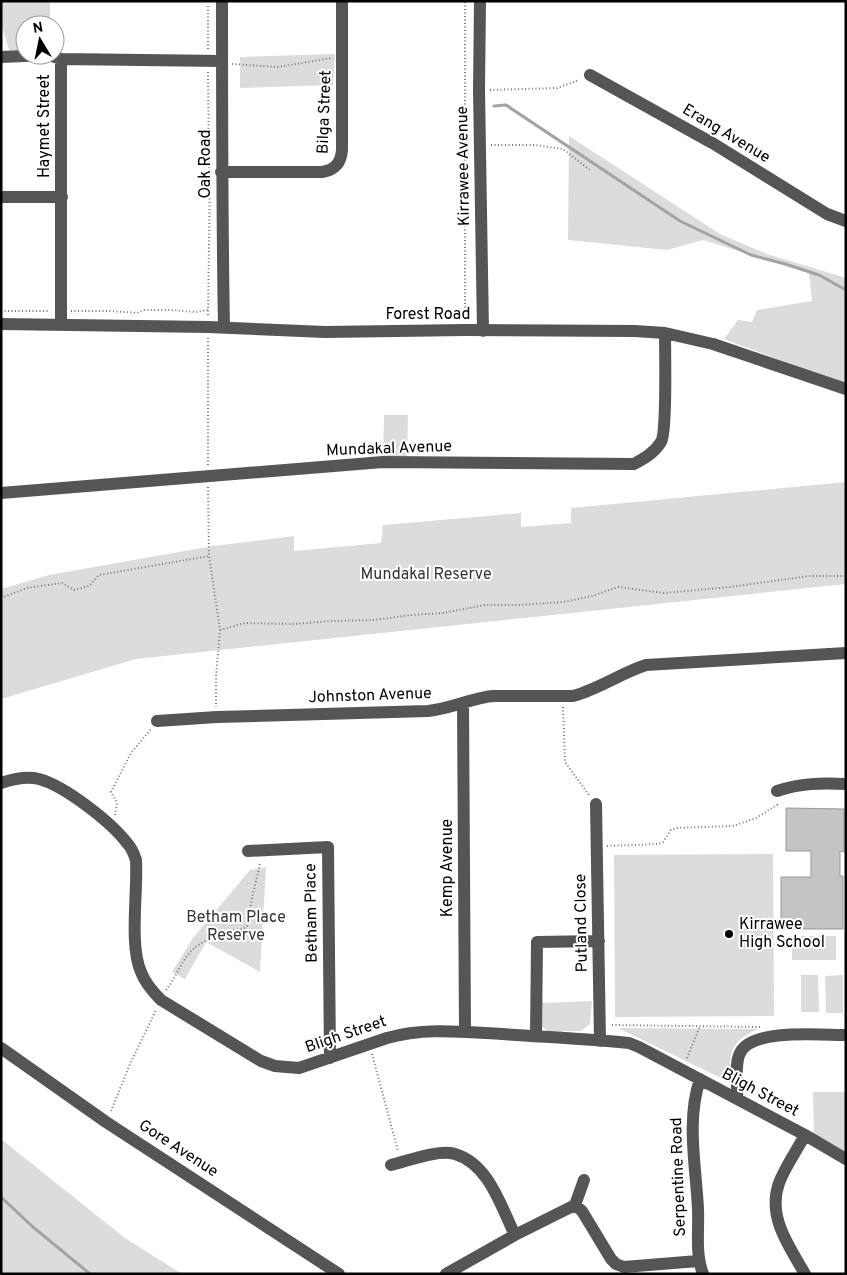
<svg xmlns="http://www.w3.org/2000/svg" width="847" height="1275" viewBox="0 0 847 1275" font-family="Overpass,sans-serif">
<style>
.green{fill:#dcdcdc}
.lines{fill:none;stroke-linecap:round;stroke-linejoin:round}
.stream{stroke:#a3a3a3;stroke-width:3}
.building{fill:#c4c4c4;stroke:#999}
.path{stroke:#777;stroke-width:2;stroke-dasharray:1 2.5;stroke-linecap:butt}
.minor{stroke:#555;stroke-width:12}
.poi-dot{fill:#000;stroke:#fff;stroke-width:2}
.labels{text-anchor:middle;dominant-baseline:central;stroke-width:4;stroke-linejoin:round;paint-order:stroke}
.street-label{font-size:16px;fill:#000;stroke:#fff}
.park-label{font-size:16px;fill:#333;stroke:#fff}
.poi-label{font-size:16px;fill:#000;stroke:#fff;text-anchor:start}
</style>
<rect width="100%" height="100%" fill="#fff"/>
<path class="green" d="M 1,1 L 50,1 L 50,25 L 25,25 L 25,55 L 11,56 L 1,24 Z
M 335,54 L 333,85 L 240,88 L 240,57 Z
M 569,136 L 720,234 L 767,254 L 846,278 L 846,385 L 724,339 L 738,320 L 752,322 L 757,310 L 812,301 L 809,273 L 703,240 L 667,250 L 568,240 Z
M 384,415 L 408,415 L 407,462 L 383,462 Z
M 846,482 L 846,584 L 136,659 L 1,699 L 1,589 L 49,575 L 213,546 L 294,536 L 294,551 L 381,543 L 383,525 L 521,513 L 521,527 L 571,523 L 571,508 Z
M 773,854 L 774,1016 L 615,1017 L 614,855 Z
M 266,867 L 260,972 L 206,942 L 185,979 L 172,972 L 193,938 L 250,870 Z
M 792,936 L 836,936 L 836,960 L 792,960 Z
M 801,975 L 818,975 L 819,1012 L 801,1012 Z
M 843,975 L 843,1013 L 826,1013 L 825,976 Z
M 592,1001 L 590,1024 L 581,1031 L 548,1031 L 540,1025 L 541,1003 Z
M 618,1028 L 758,1029 C 728,1043 731,1052 729,1082 Z
M 813,1092 L 846,1092 L 846,1159 L 814,1140 Z
M 1,1139 L 125,1238 L 182,1274 L 1,1274 Z"/>
<g class="lines">
<path class="stream" d="M 494,106 L 506,105 L 680,221 L 751,255 L 785,264 L 819,275 L 846,290
M 1,1197 L 33,1227 L 90,1274"/>
</g>
<path class="building" d="M 786,808 L 844,809 L 844,852 L 840,851 L 840,876 L 843,876 L 843,929 L 781,929 L 781,877 L 811,877 L 811,851 L 786,851 Z"/>
<g class="lines">
<path class="path" d="M 208,6 L 208,50
M 232,64 L 278,67 L 332,58
M 208,72 L 209,168
M 490,90 L 557,88 L 579,80
M 491,145 L 535,145 L 563,149 L 591,171
M 1,311 L 49,311
M 71,311 L 109,311 L 137,313 L 144,310 L 171,310 L 196,312 L 208,310
M 208,315 L 210,175
M 465,318 L 465,1
M 208,465 L 208,337
M 208,487 L 209,556 L 220,630 L 216,677 L 216,707
M 1,598 L 27,588 L 62,583 L 74,590 L 89,586 L 99,575 L 209,556
M 220,630 L 245,623 L 293,624 L 332,621 L 374,620 L 411,615 L 443,613 L 485,605 L 520,605 L 563,602 L 592,596 L 618,587 L 664,593 L 730,587 L 809,576 L 846,576
M 563,707 L 565,762 L 589,795
M 115,815 L 117,803 L 111,792 L 131,753 L 151,729
M 607,846 L 658,844 L 663,842 L 671,830 L 676,828 L 733,826 L 756,818 L 777,805 L 777,803
M 166,990 C 178,975 183,954 200,944 C 209,939 221,931 232,930 C 237,929 243,930 246,927 C 252,922 249,911 251,904 C 253,890 258,877 260,862
M 612,1025 L 760,1027
M 372,1054 L 398,1151
M 687,1058 L 700,1026
M 111,1111 L 130,1064 L 156,1010"/>
<path class="minor" d="M 222,1 C 222,110 222,219 224,328
M 480,1 L 479,90 L 483,331
M 1,57 L 49,55 L 61,59
M 590,75 L 714,144 L 827,214 L 846,221
M 221,172 L 322,172 C 335,170 341,163 342,150 L 342,1
M 1,197 L 62,197
M 1,324 L 208,327 L 325,332 L 465,330 L 635,331 L 665,333 L 713,344 L 846,389
M 61,324 L 61,59 L 222,61
M 1,493 L 383,462 L 634,464 C 645,458 654,453 661,442 C 667,432 665,351 665,333
M 463,704 L 465,1032
M 157,721 L 217,717 L 428,711 C 451,709 471,698 493,696 L 573,696 C 599,689 621,673 646,665 L 846,653
M 1,783 C 13,779 27,776 39,779 C 65,786 111,822 127,843 C 132,848 134,854 136,860 C 138,891 129,945 141,972 C 145,983 153,992 161,1000 L 261,1061 L 275,1066 L 299,1068 L 387,1038 C 424,1027 465,1032 502,1034 C 544,1037 587,1039 629,1043 L 639,1047 L 805,1135 L 846,1159
M 777,791 C 801,783 820,783 846,784
M 596,804 L 600,1041
M 248,851 L 328,847 L 330,1058
M 536,1036 L 537,942 L 599,941
M 1,1048 L 106,1122 L 339,1274
M 700,1079 C 686,1121 696,1166 698,1209 C 699,1231 695,1253 703,1274
M 737,1099 C 738,1085 734,1065 740,1053 C 752,1028 821,1035 846,1035
M 391,1165 C 408,1161 438,1149 455,1154 C 489,1164 501,1207 515,1235
M 575,1205 L 584,1180
M 446,1274 L 515,1235 L 575,1205 L 582,1211 L 611,1259 L 616,1264 L 624,1267 L 698,1261
M 805,1274 C 789,1246 767,1217 779,1183 C 785,1167 797,1150 805,1135"/>
</g>
<circle class="poi-dot" cx="729" cy="934" r="5"/>
<g class="labels">
<g class="street-label">
<text transform="translate(325 112) rotate(-88)">Bilga Street</text>
<text transform="translate(45 126) rotate(-90)">Haymet Street</text>
<text transform="translate(726 134) rotate(31)">Erang Avenue</text>
<text transform="translate(206 164) rotate(-90)">Oak Road</text>
<text transform="translate(464 166) rotate(-91)">Kirrawee Avenue</text>
<text x="428" y="315">Forest Road</text>
<text transform="translate(389 449) rotate(-2)">Mundakal Avenue</text>
<text transform="translate(370 696) rotate(-2)">Johnston Avenue</text>
<text transform="translate(448 868) rotate(-90)">Kemp Avenue</text>
<text transform="translate(312 913) rotate(-91)">Betham Place</text>
<text transform="translate(582 923) rotate(-91)">Putland Close</text>
<text transform="translate(346 1035) rotate(-19)">Bligh Street</text>
<text transform="translate(760 1093) rotate(28)">Bligh Street</text>
<text transform="translate(178 1149) rotate(33)">Gore Avenue</text>
<text transform="translate(679 1177) rotate(-92)">Serpentine Road</text>
</g>
<g class="park-label">
<text x="426" y="575">Mundakal Reserve</text>
<text x="236" y="918">Betham Place<tspan x="236" dy="18">Reserve</tspan></text>
</g>
<g class="poi-label">
<text x="739" y="925">Kirrawee<tspan x="739" dy="18">High School</tspan></text>
</g>
</g>
<rect width="847" height="1275" fill="none" stroke="#000000" stroke-width="5"/>
<g transform="translate(40 40) rotate(350)"><circle r="24" fill="#ffffff" stroke="#999999"/>
<path d="M0-4L9 19L0 12L-9 19Z" fill="#000000"/>
<text y="-8" font-size="14" font-weight="bold" text-anchor="middle" fill="#000000">N</text>
</g>
</svg>
